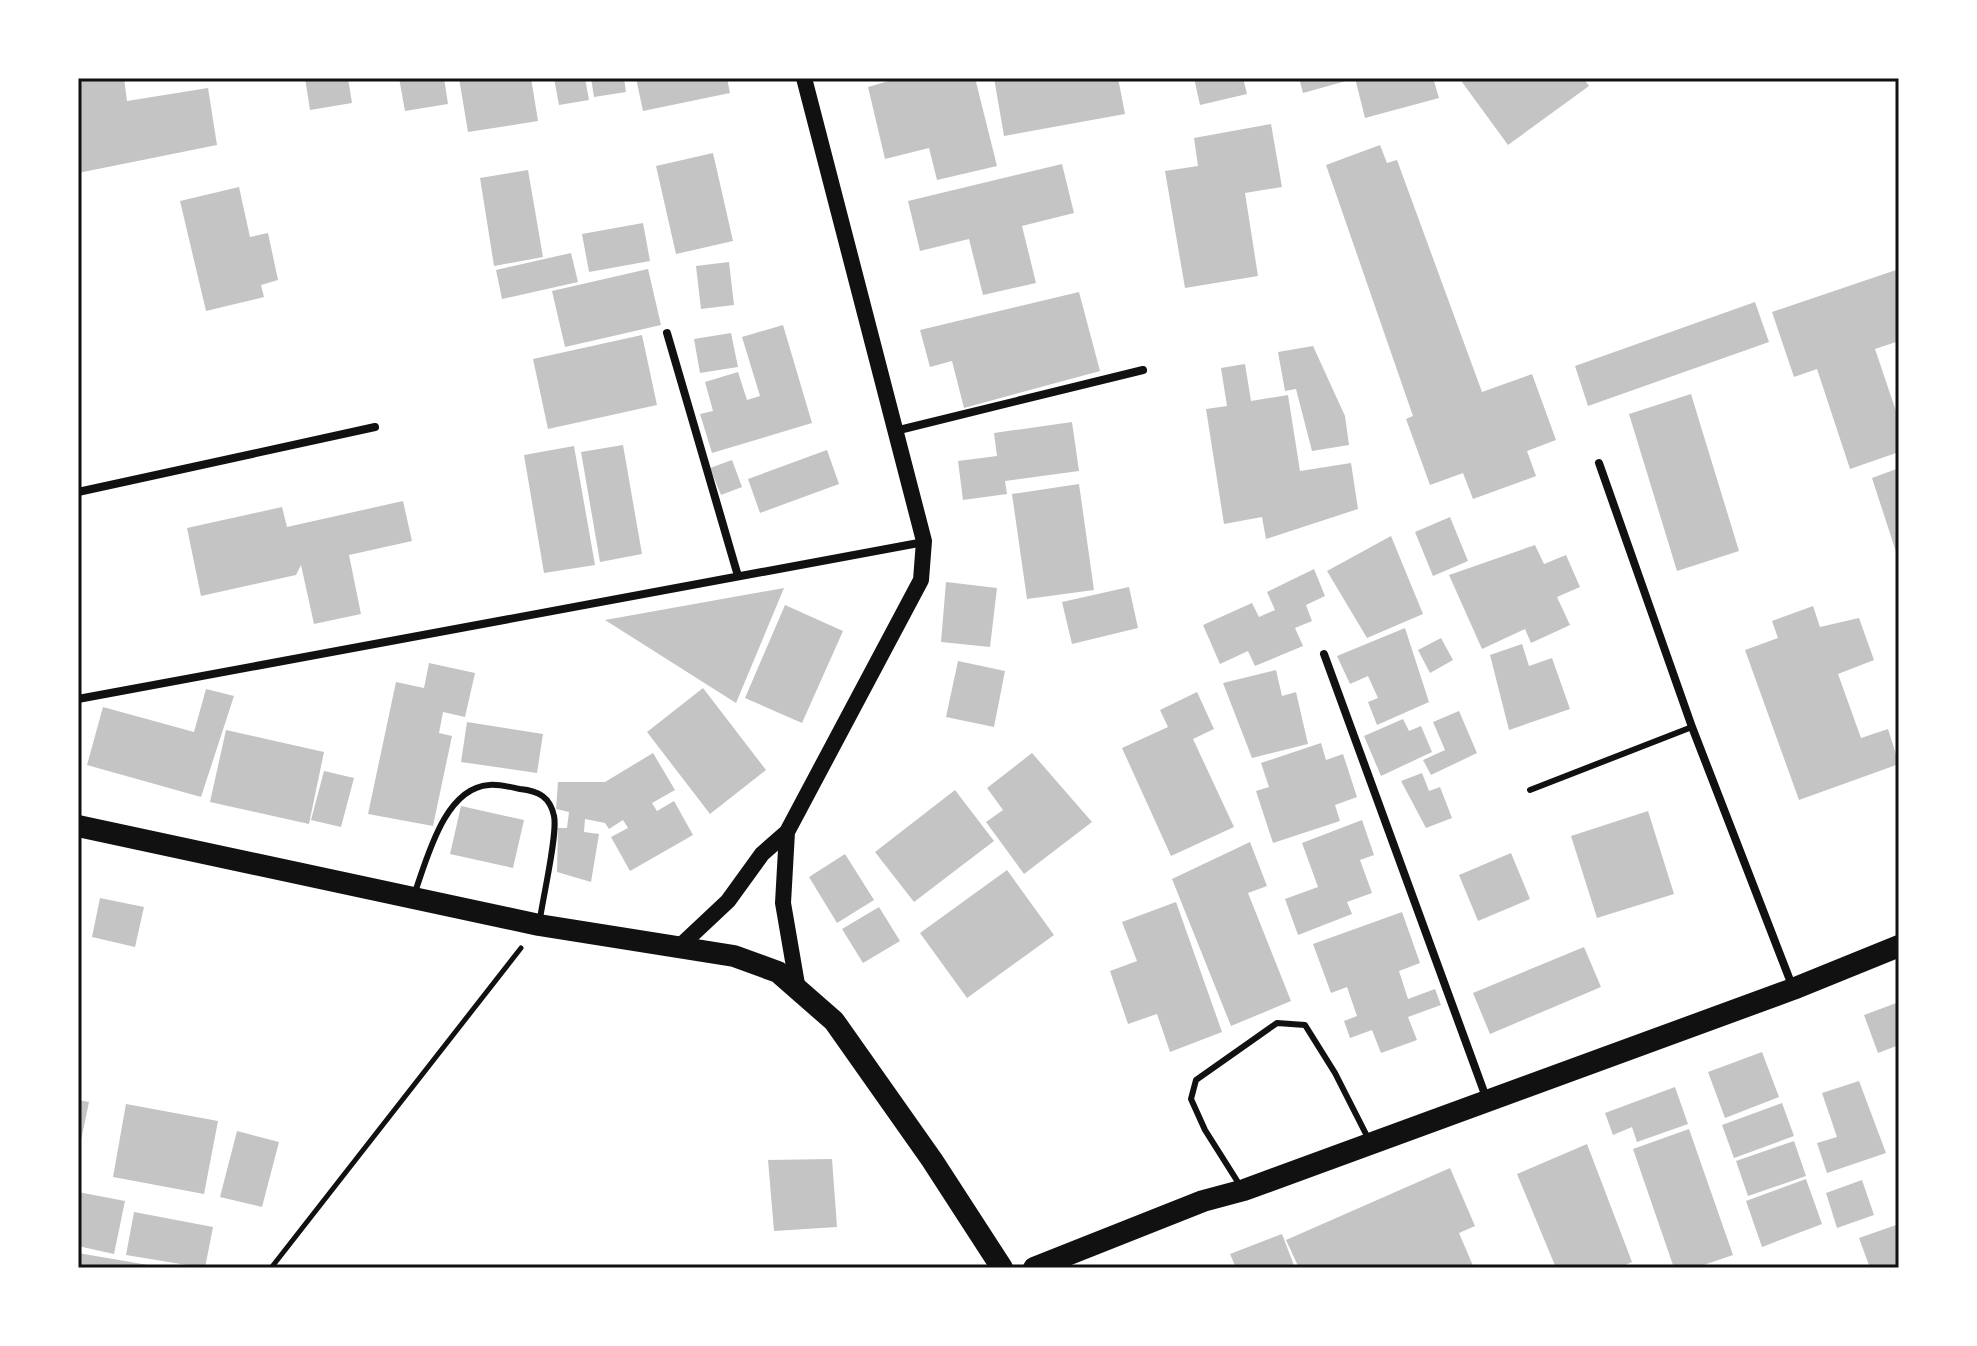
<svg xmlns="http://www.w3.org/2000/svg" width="1977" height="1346" viewBox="0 0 1977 1346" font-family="Roboto,sans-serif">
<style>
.building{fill:#c4c4c4}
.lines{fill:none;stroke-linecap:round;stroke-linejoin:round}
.path{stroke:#111;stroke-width:5}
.service{stroke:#111;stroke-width:6}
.minor{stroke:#111;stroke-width:8}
.secondary{stroke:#111;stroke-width:16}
.trunk{stroke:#111;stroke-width:22}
.neatline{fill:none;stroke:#111;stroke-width:3}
</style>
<rect width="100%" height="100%" fill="#fff"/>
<path class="building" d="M 78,78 L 124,78 L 127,101 L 208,88 L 217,145 L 78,173 Z
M 305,78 L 348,78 L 352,103 L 310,110 Z
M 399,78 L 444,78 L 448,104 L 405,111 Z
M 459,78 L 531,78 L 538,121 L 468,132 Z
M 554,78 L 585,78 L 589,100 L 559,105 Z
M 591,78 L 624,78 L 626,92 L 594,97 Z
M 636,78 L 727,78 L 730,93 L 643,111 Z
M 899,78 L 975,78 L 997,166 L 937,180 L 929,148 L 885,159 L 868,87 Z
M 994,78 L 1118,78 L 1125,114 L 1004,136 Z
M 1194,78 L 1243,78 L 1247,94 L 1200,105 Z
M 1299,78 L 1345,78 L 1346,81 L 1303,93 Z
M 1355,78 L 1433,78 L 1439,98 L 1365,118 Z
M 1467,78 L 1583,78 L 1589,86 L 1508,145 L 1462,82 Z
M 1271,124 L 1282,187 L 1245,193 L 1258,276 L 1185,288 L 1165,171 L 1198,166 L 1194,138 Z
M 1380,145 L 1387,163 L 1397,160 L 1482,392 L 1532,374 L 1556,440 L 1527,451 L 1536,476 L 1473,499 L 1463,473 L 1430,485 L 1406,419 L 1413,416 L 1326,165 Z
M 713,153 L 733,241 L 676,254 L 656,166 Z
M 1062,164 L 1074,213 L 1022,226 L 1036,283 L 983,295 L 969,239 L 920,251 L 908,201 Z
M 528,170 L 543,257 L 494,266 L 480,178 Z
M 239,187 L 250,237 L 268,233 L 278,280 L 261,285 L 264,297 L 206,311 L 180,201 Z
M 643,223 L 650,261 L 589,272 L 582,234 Z
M 571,253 L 578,282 L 502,299 L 496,270 Z
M 729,262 L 734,305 L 701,309 L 696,266 Z
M 648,269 L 661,325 L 565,347 L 552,291 Z
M 1899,269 L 1899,341 L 1875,349 L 1899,420 L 1899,452 L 1850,469 L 1817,369 L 1794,377 L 1772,312 Z
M 1079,292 L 1100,371 L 964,408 L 952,361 L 930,367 L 920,330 Z
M 1755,302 L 1769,342 L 1588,406 L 1575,366 Z
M 783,325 L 812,423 L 712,453 L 700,414 L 713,411 L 705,382 L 738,372 L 747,400 L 760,396 L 742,337 Z
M 731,333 L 738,367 L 700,373 L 694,339 Z
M 642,335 L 657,405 L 548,429 L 533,359 Z
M 1313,346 L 1345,416 L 1349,445 L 1312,451 L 1296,389 L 1285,391 L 1278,352 Z
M 1245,364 L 1251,401 L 1288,395 L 1300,471 L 1351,463 L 1358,509 L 1266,539 L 1262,517 L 1224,524 L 1206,409 L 1227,406 L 1221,368 Z
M 1691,394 L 1739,551 L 1677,571 L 1629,414 Z
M 1072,422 L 1079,471 L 1005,481 L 1007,494 L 963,500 L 958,461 L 997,456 L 994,433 Z
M 623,445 L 642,554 L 600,562 L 581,452 Z
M 574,446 L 595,565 L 544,573 L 524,455 Z
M 827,450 L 839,484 L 760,513 L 748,479 Z
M 732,460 L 742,487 L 721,495 L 710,468 Z
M 1899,468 L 1899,558 L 1898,558 L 1872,478 Z
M 1079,484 L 1094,590 L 1027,599 L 1012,494 Z
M 403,501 L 412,541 L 349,555 L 361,614 L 314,624 L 301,565 L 296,575 L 201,596 L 187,528 L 282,507 L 287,527 Z
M 1450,517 L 1468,561 L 1433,576 L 1415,532 Z
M 1391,536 L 1423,614 L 1367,638 L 1327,571 Z
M 1535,545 L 1544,564 L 1566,555 L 1580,587 L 1557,597 L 1570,625 L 1531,643 L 1525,629 L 1482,649 L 1449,575 Z
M 1314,569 L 1325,596 L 1306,605 L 1312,621 L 1295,628 L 1303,646 L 1255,666 L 1248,651 L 1220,664 L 1203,625 L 1252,603 L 1259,617 L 1275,610 L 1267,592 Z
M 946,582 L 997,588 L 990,647 L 941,642 Z
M 1129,587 L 1138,628 L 1072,644 L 1062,602 Z
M 784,588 L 736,703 L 605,620 Z
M 785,605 L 843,631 L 802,723 L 745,698 Z
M 1813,606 L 1820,627 L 1859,618 L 1874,660 L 1838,674 L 1861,738 L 1888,729 L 1899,764 L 1799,800 L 1745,650 L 1778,638 L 1772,621 Z
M 1405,628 L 1429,702 L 1377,725 L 1368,702 L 1378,698 L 1368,676 L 1350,684 L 1337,656 Z
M 1441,638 L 1453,660 L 1430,673 L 1418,650 Z
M 1522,644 L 1529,666 L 1552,658 L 1570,709 L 1509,730 L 1490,655 Z
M 958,661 L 1005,671 L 994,727 L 946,717 Z
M 429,663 L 475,673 L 465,717 L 443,712 L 439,733 L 452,736 L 433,826 L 368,814 L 396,682 L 424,688 Z
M 1276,670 L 1282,696 L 1296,692 L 1308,744 L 1252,758 L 1223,683 Z
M 703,688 L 766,770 L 710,814 L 647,732 Z
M 206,689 L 234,696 L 201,797 L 87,765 L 103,707 L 194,732 Z
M 1197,692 L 1214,729 L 1193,739 L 1234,827 L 1171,856 L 1122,748 L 1168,727 L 1160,710 Z
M 1459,711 L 1477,753 L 1431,775 L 1423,760 L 1445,750 L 1433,722 Z
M 1403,719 L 1409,731 L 1421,726 L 1432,752 L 1381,776 L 1364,736 Z
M 467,722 L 543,734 L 537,773 L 461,762 Z
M 226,730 L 324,752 L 309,824 L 210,802 Z
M 1321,743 L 1326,760 L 1343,754 L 1357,797 L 1335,805 L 1340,821 L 1273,843 L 1256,791 L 1269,787 L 1261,763 Z
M 653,753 L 675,790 L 652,803 L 657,811 L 674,801 L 693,835 L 630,871 L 611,837 L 628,828 L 623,820 L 609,829 L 605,823 L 585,819 L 584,832 L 599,834 L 591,882 L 557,872 L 558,828 L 567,828 L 569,812 L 556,809 L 558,782 L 605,782 Z
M 1032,753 L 1092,822 L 1024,874 L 986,822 L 1003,810 L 987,788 Z
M 324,771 L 354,778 L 341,827 L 311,820 Z
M 1422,773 L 1429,791 L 1440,787 L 1452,818 L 1426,828 L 1401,781 Z
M 955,790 L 994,841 L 914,902 L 875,852 Z
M 461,806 L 524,820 L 513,868 L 450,854 Z
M 1648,811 L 1674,894 L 1597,918 L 1571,836 Z
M 1362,820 L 1374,855 L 1360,860 L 1372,893 L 1347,902 L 1352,914 L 1298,935 L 1285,899 L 1318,887 L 1302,843 Z
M 1250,842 L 1267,886 L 1248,893 L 1291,1001 L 1231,1026 L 1172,879 Z
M 1511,853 L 1530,899 L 1478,921 L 1459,875 Z
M 845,854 L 874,900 L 837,923 L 809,877 Z
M 1007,870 L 1054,935 L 967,998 L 920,933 Z
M 100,898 L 144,907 L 135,947 L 92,937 Z
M 1176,902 L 1222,1032 L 1170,1052 L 1157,1014 L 1128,1024 L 1110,971 L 1137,961 L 1122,922 Z
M 879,907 L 900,941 L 863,963 L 842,929 Z
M 1402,912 L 1420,963 L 1399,971 L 1408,999 L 1435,989 L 1441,1005 L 1408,1017 L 1417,1040 L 1381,1053 L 1372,1030 L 1350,1038 L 1344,1021 L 1357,1016 L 1347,987 L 1331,993 L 1313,944 Z
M 1584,947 L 1601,987 L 1490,1034 L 1473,993 Z
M 1899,1002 L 1899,1045 L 1878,1053 L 1864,1015 Z
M 1762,1052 L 1779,1097 L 1725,1118 L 1708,1072 Z
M 1859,1081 L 1886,1153 L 1827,1173 L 1817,1143 L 1837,1137 L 1822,1093 Z
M 1675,1087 L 1688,1124 L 1637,1142 L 1632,1127 L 1613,1135 L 1605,1113 Z
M 78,1100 L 89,1102 L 79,1150 L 78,1150 Z
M 1782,1103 L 1794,1136 L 1734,1158 L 1722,1125 Z
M 126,1104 L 218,1121 L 204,1194 L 113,1177 Z
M 1689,1129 L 1733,1255 L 1695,1268 L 1674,1268 L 1633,1149 Z
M 237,1131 L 279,1142 L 262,1207 L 220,1197 Z
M 1794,1141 L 1806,1176 L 1748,1196 L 1736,1161 Z
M 1587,1144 L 1632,1262 L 1619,1268 L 1556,1268 L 1517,1174 Z
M 832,1159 L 837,1227 L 774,1231 L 768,1160 Z
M 1450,1168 L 1475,1226 L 1459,1233 L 1474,1268 L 1299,1268 L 1286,1240 Z
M 1806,1179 L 1822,1224 L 1762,1247 L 1746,1201 Z
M 1862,1180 L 1874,1215 L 1837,1228 L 1826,1193 Z
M 78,1192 L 125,1201 L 114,1254 L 78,1246 Z
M 134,1212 L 213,1227 L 205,1268 L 126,1255 Z
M 1899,1224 L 1899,1268 L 1870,1268 L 1859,1238 Z
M 1282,1234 L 1295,1268 L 1236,1268 L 1230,1254 Z
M 78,1253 L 154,1266 L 154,1268 L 78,1268 Z"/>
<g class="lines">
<path class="path" d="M 271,1268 L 521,948"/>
<path class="service" d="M 1530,790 L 1692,727
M 414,895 C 427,859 444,788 489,785 C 499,784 510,787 520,789 C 539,791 550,797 554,816 C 558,833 543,897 540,919
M 1241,1187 L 1205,1130 L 1191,1099 L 1196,1080 L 1277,1023 L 1305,1025 L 1335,1073 L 1369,1140"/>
<path class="minor" d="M 667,333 L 738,576
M 895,431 L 1143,370
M 1599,463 L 1692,727 L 1793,988
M 78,492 L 375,427
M 1324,654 L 1487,1100
M 78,699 L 924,542"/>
<path class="secondary" d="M 787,832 L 783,903 L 798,990
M 679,947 L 728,901 L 762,854 L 787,832 L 921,580 L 924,541 L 804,78"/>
<path class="trunk" d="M 78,826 L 539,925 L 734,956 L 778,972 L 834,1021 L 932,1160 L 1002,1268
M 1034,1268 L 1203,1201 L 1244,1190 L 1793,989 L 1899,946"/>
</g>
<rect width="1977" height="1346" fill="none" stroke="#ffffff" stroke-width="160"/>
<rect x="80" y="80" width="1817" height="1186" class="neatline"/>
</svg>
